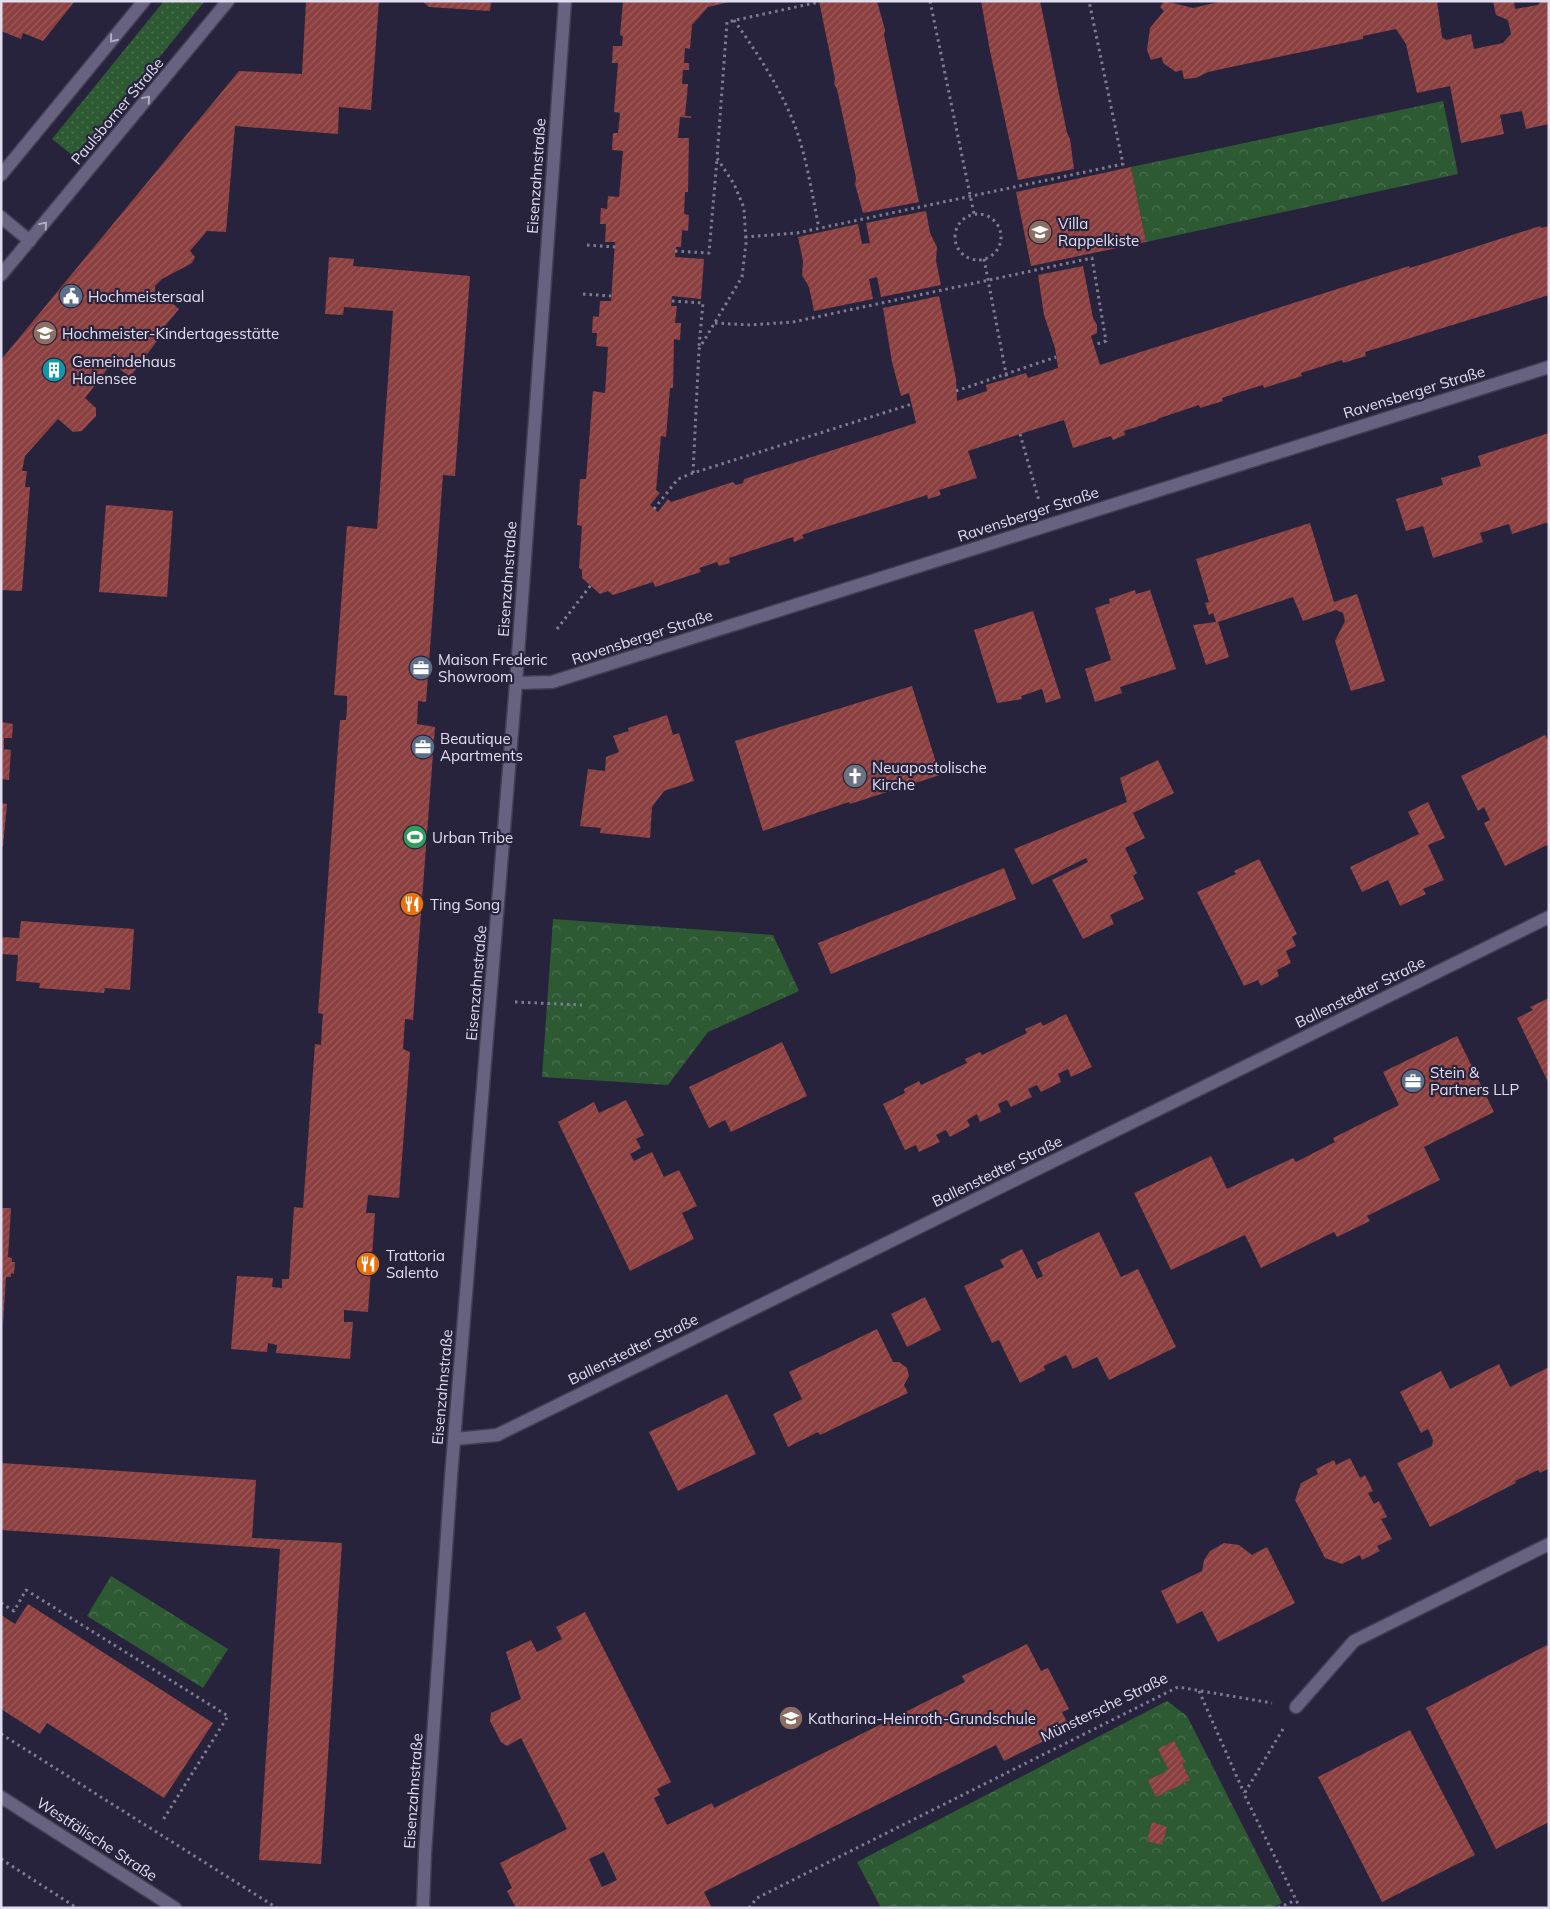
<svg xmlns="http://www.w3.org/2000/svg" width="1550" height="1909" viewBox="0 0 1550 1909" font-family="Mulish,sans-serif">
<style>
.grass{fill:url(#grass-dots)}
.park{fill:url(#park-crowns)}
.building{fill:url(#building-hatch);fill-rule:evenodd}
.lines{fill:none;stroke-linecap:round;stroke-linejoin:round}
.minor-casing{stroke:#433e54;stroke-width:15}
.path{stroke:#7f7c92;stroke-width:3;stroke-dasharray:2.5 4;stroke-linecap:butt}
.minor{stroke:#666280;stroke-width:12}
.oneway{stroke:#afacc3}
.labels{text-anchor:middle;dominant-baseline:central;stroke-width:4.5;stroke-linejoin:round;paint-order:stroke}
.street-label{font-size:15px;fill:#e0def0;stroke:#28233d}
.poi-label{font-size:15px;fill:#e0def0;stroke:#28233d;text-anchor:start}
</style>
<defs>
<pattern id="grass-dots" width="8" height="8" patternUnits="userSpaceOnUse" patternTransform="scale(1.25)"><rect width="8" height="8" fill="#2d5a33"/><path d="M2 2h.1M6 6h.1" fill="none" stroke="#4b7151" stroke-width="1.8" stroke-linecap="round"/></pattern>
<pattern id="park-crowns" width="20" height="18" patternUnits="userSpaceOnUse" patternTransform="scale(1.25)"><rect width="20" height="18" fill="#2d5a33"/><path d="M2 6a3 3 0 1 1 6 0M12 15a3 3 0 1 1 6 0" fill="none" stroke="#4b7151"/></pattern>
<pattern id="building-hatch" width="6" height="6" patternUnits="userSpaceOnUse" patternTransform="scale(1.25)"><rect width="6" height="6" fill="#8b3f3f"/><path d="M-1 1l2-2M0 6l6-6M5 7l2-2" fill="none" stroke="#9b5a5b"/></pattern>
</defs>
<rect width="100%" height="100%" fill="#28233d"/>
<path class="grass" d="M 164,1 L 205,1 L 77,159 L 52,139 Z"/>
<path class="park" d="M 1443,101 L 1458,174 L 1146,242 L 1131,167 Z
M 553,919 L 773,935 L 799,991 L 708,1032 L 668,1085 L 542,1077 Z
M 111,1576 L 228,1649 L 203,1688 L 87,1616 Z
M 1167,1701 L 1187,1716 L 1282,1903 L 1272,1908 L 881,1908 L 857,1862 Z"/>
<path class="building" d="M 1,1 L 75,1 L 43,41 L 23,33 L 21,39 L 1,31 Z
M 306,1 L 379,1 L 371,110 L 339,107 L 338,134 L 235,126 L 226,232 L 207,231 L 190,251 L 195,257 L 192,263 L 162,279 L 155,286 L 155,292 L 159,297 L 165,297 L 179,309 L 154,339 L 157,341 L 130,377 L 112,363 L 85,398 L 96,408 L 96,416 L 82,431 L 73,432 L 58,419 L 25,456 L 22,471 L 27,471 L 25,487 L 30,487 L 22,591 L 1,590 L 1,360 L 239,71 L 302,74 Z
M 422,1 L 491,1 L 490,11 L 429,7 Z
M 623,1 L 729,2 L 708,7 L 692,25 L 690,49 L 685,48 L 684,63 L 689,63 L 689,70 L 683,70 L 682,84 L 688,84 L 685,116 L 691,116 L 691,118 L 680,117 L 678,138 L 689,138 L 688,192 L 685,192 L 684,214 L 689,215 L 688,231 L 682,230 L 681,247 L 676,247 L 675,257 L 704,259 L 701,299 L 672,296 L 671,306 L 677,306 L 675,323 L 681,323 L 680,340 L 674,339 L 673,388 L 670,388 L 666,437 L 661,436 L 656,490 L 660,493 L 650,505 L 658,512 L 668,499 L 671,502 L 733,482 L 736,485 L 743,483 L 744,479 L 916,423 L 909,393 L 901,396 L 892,362 L 883,308 L 939,296 L 956,379 L 957,401 L 987,391 L 986,385 L 1026,373 L 1028,378 L 1058,368 L 1055,348 L 1044,315 L 1038,275 L 1083,266 L 1093,318 L 1097,325 L 1097,333 L 1091,336 L 1100,365 L 1409,266 L 1410,268 L 1540,226 L 1541,228 L 1549,226 L 1549,295 L 1365,352 L 1366,356 L 1343,363 L 1342,360 L 1301,373 L 1302,376 L 1264,388 L 1263,385 L 1243,391 L 1222,398 L 1223,401 L 1200,408 L 1199,405 L 1157,419 L 1158,420 L 1124,431 L 1125,435 L 1113,440 L 1111,436 L 1073,448 L 1064,420 L 1020,434 L 968,451 L 977,478 L 939,490 L 941,495 L 928,499 L 927,495 L 813,531 L 802,535 L 804,538 L 794,542 L 793,537 L 729,558 L 730,563 L 719,566 L 717,562 L 699,568 L 701,572 L 655,587 L 653,582 L 613,595 L 608,591 L 600,594 L 582,578 L 582,570 L 579,568 L 582,526 L 577,525 L 580,479 L 586,479 L 593,391 L 605,393 L 608,347 L 596,346 L 597,333 L 592,333 L 593,316 L 599,317 L 600,301 L 611,301 L 615,242 L 605,242 L 606,224 L 600,224 L 601,208 L 607,209 L 608,196 L 619,197 L 623,151 L 612,150 L 613,133 L 618,133 L 620,113 L 614,112 L 618,63 L 612,63 L 613,46 L 622,46 L 623,36 L 620,35 Z
M 819,1 L 877,1 L 885,30 L 884,35 L 919,202 L 863,213 L 855,184 L 856,178 L 837,89 L 834,84 L 835,79 Z
M 981,1 L 1040,1 L 1067,133 L 1070,139 L 1074,169 L 1018,180 L 990,51 Z
M 1164,1 L 1193,8 L 1223,1 L 1437,1 L 1442,37 L 1446,40 L 1471,34 L 1474,49 L 1503,43 L 1511,34 L 1508,20 L 1496,15 L 1493,1 L 1514,1 L 1515,9 L 1538,5 L 1541,1 L 1549,1 L 1549,124 L 1526,129 L 1522,111 L 1500,115 L 1504,134 L 1461,143 L 1450,86 L 1417,93 L 1406,44 L 1396,29 L 1363,36 L 1363,39 L 1208,72 L 1196,78 L 1184,79 L 1182,70 L 1176,72 L 1163,63 L 1162,57 L 1151,60 L 1147,50 L 1150,28 L 1164,11 L 1160,7 Z
M 1131,167 L 1146,242 L 1031,266 L 1016,192 Z
M 926,211 L 930,233 L 937,247 L 936,261 L 941,285 L 881,297 L 877,277 L 869,279 L 873,299 L 814,311 L 809,287 L 802,275 L 803,261 L 798,237 L 858,224 L 862,244 L 870,243 L 866,223 Z
M 329,257 L 354,259 L 353,266 L 470,276 L 455,476 L 443,475 L 426,702 L 418,701 L 417,724 L 435,727 L 413,1020 L 405,1019 L 403,1049 L 410,1052 L 399,1198 L 368,1195 L 366,1213 L 375,1213 L 368,1312 L 344,1310 L 344,1322 L 353,1322 L 350,1359 L 276,1353 L 277,1345 L 268,1343 L 267,1352 L 231,1349 L 237,1276 L 273,1278 L 272,1287 L 282,1288 L 282,1279 L 289,1279 L 294,1207 L 303,1208 L 315,1044 L 321,1045 L 322,1026 L 323,1014 L 318,1013 L 340,720 L 346,720 L 347,708 L 347,696 L 334,695 L 347,526 L 377,529 L 393,311 L 344,307 L 343,315 L 325,314 Z
M 1549,433 L 1549,522 L 1512,534 L 1509,524 L 1480,533 L 1483,542 L 1433,558 L 1423,526 L 1406,531 L 1396,499 L 1443,485 L 1441,478 L 1481,466 L 1478,456 Z
M 106,505 L 173,511 L 167,597 L 99,592 Z
M 1310,523 L 1334,602 L 1357,594 L 1385,681 L 1351,691 L 1335,641 L 1345,621 L 1343,613 L 1336,610 L 1303,621 L 1293,597 L 1218,622 L 1229,657 L 1206,665 L 1193,625 L 1216,622 L 1213,613 L 1209,615 L 1205,603 L 1209,602 L 1196,559 Z
M 1135,590 L 1136,594 L 1150,590 L 1176,669 L 1120,687 L 1122,693 L 1095,702 L 1085,669 L 1111,660 L 1095,608 L 1110,603 L 1109,599 Z
M 1033,611 L 1061,698 L 1046,703 L 1042,689 L 1021,696 L 1022,699 L 997,703 L 974,630 Z
M 912,686 L 940,775 L 850,804 L 849,802 L 763,831 L 735,741 Z
M 667,715 L 673,735 L 679,733 L 694,781 L 664,791 L 652,807 L 650,838 L 600,833 L 601,828 L 580,826 L 588,769 L 605,771 L 606,757 L 619,752 L 613,736 L 629,731 L 628,728 Z
M 1,722 L 13,724 L 12,738 L 4,738 L 4,749 L 11,750 L 9,780 L 1,779 Z
M 1545,735 L 1549,742 L 1549,844 L 1505,866 L 1484,823 L 1490,820 L 1484,807 L 1478,811 L 1461,776 Z
M 1158,760 L 1174,793 L 1133,813 L 1145,838 L 1125,848 L 1137,873 L 1133,876 L 1144,899 L 1110,915 L 1114,924 L 1083,939 L 1052,880 L 1088,862 L 1086,858 L 1032,885 L 1014,849 L 1127,802 L 1120,778 Z
M 1428,802 L 1445,838 L 1428,845 L 1444,880 L 1423,889 L 1426,894 L 1400,906 L 1388,880 L 1362,892 L 1350,867 L 1419,834 L 1408,812 Z
M 1,803 L 7,804 L 3,846 L 1,846 Z
M 1259,859 L 1297,934 L 1292,937 L 1296,946 L 1286,951 L 1291,963 L 1277,970 L 1279,976 L 1261,986 L 1258,980 L 1244,986 L 1197,892 L 1236,874 L 1234,871 Z
M 1004,868 L 1016,899 L 831,974 L 818,943 Z
M 21,921 L 134,929 L 130,990 L 105,988 L 104,993 L 39,988 L 40,983 L 16,981 L 18,955 L 1,954 L 1,937 L 19,938 Z
M 1549,998 L 1549,1084 L 1517,1018 L 1533,1010 L 1530,1007 Z
M 1066,1014 L 1092,1067 L 1071,1077 L 1068,1069 L 1058,1074 L 1061,1082 L 1041,1092 L 1037,1085 L 1028,1089 L 1032,1097 L 1011,1107 L 1007,1100 L 998,1104 L 1001,1112 L 980,1122 L 977,1114 L 967,1120 L 970,1126 L 950,1137 L 946,1130 L 936,1135 L 940,1142 L 919,1152 L 916,1145 L 905,1150 L 883,1104 L 905,1093 L 904,1089 L 919,1081 L 921,1085 L 967,1063 L 965,1059 L 980,1052 L 982,1055 L 1027,1033 L 1025,1029 L 1041,1022 L 1043,1026 Z
M 1457,1036 L 1494,1112 L 1424,1147 L 1440,1180 L 1367,1216 L 1370,1221 L 1337,1237 L 1334,1232 L 1261,1268 L 1245,1235 L 1171,1270 L 1134,1193 L 1211,1156 L 1227,1189 L 1293,1158 L 1296,1162 L 1298,1161 L 1335,1142 L 1333,1138 L 1399,1105 L 1383,1072 Z
M 782,1042 L 807,1096 L 731,1132 L 725,1120 L 709,1128 L 689,1087 Z
M 626,1100 L 644,1135 L 636,1139 L 641,1148 L 630,1154 L 634,1161 L 652,1152 L 664,1177 L 679,1170 L 697,1206 L 682,1213 L 694,1239 L 630,1271 L 558,1122 L 594,1102 L 599,1113 Z
M 1,1208 L 11,1208 L 8,1257 L 12,1258 L 12,1262 L 15,1262 L 14,1274 L 11,1273 L 11,1277 L 6,1277 L 3,1325 Z
M 1099,1232 L 1121,1277 L 1138,1269 L 1176,1347 L 1109,1380 L 1097,1357 L 1073,1369 L 1066,1355 L 1044,1366 L 1045,1370 L 1020,1383 L 999,1340 L 992,1343 L 964,1286 L 1004,1267 L 1000,1260 L 1022,1249 L 1037,1279 L 1043,1276 L 1037,1262 Z
M 925,1297 L 941,1330 L 907,1347 L 891,1314 Z
M 877,1329 L 893,1362 L 899,1362 L 907,1368 L 909,1376 L 904,1385 L 908,1393 L 820,1435 L 818,1432 L 788,1447 L 773,1414 L 802,1399 L 789,1372 Z
M 1499,1364 L 1510,1387 L 1549,1367 L 1549,1468 L 1540,1473 L 1538,1470 L 1515,1481 L 1516,1483 L 1430,1527 L 1397,1463 L 1432,1446 L 1433,1440 L 1428,1429 L 1421,1433 L 1400,1392 L 1441,1371 L 1450,1389 Z
M 727,1394 L 756,1454 L 678,1491 L 649,1432 Z
M 1350,1458 L 1360,1478 L 1365,1475 L 1373,1491 L 1368,1493 L 1374,1504 L 1379,1501 L 1387,1517 L 1381,1519 L 1392,1539 L 1377,1546 L 1380,1551 L 1362,1560 L 1360,1555 L 1342,1564 L 1325,1558 L 1295,1500 L 1301,1483 L 1318,1474 L 1316,1469 L 1334,1460 L 1336,1465 Z
M 1,1463 L 256,1480 L 252,1538 L 342,1543 L 321,1864 L 259,1860 L 280,1549 L 1,1530 Z
M 1224,1543 L 1239,1545 L 1252,1555 L 1267,1547 L 1295,1603 L 1218,1642 L 1202,1611 L 1177,1624 L 1161,1591 L 1202,1571 L 1204,1560 L 1210,1551 Z
M 28,1604 L 213,1723 L 164,1798 L 47,1723 L 40,1734 L 1,1709 L 1,1615 L 15,1624 Z
M 585,1612 L 671,1782 L 657,1789 L 660,1795 L 654,1798 L 667,1825 L 712,1803 L 714,1808 L 965,1682 L 962,1676 L 1027,1644 L 1041,1671 L 1048,1668 L 1069,1709 L 1062,1712 L 1070,1728 L 1004,1761 L 996,1745 L 704,1892 L 712,1908 L 516,1908 L 507,1891 L 512,1888 L 500,1863 L 567,1829 L 521,1738 L 507,1746 L 501,1742 L 490,1721 L 491,1713 L 521,1699 L 506,1652 L 531,1640 L 537,1652 L 562,1639 L 556,1627 ZM 604,1852 L 617,1880 L 602,1887 L 589,1859 Z
M 1549,1644 L 1549,1822 L 1496,1849 L 1426,1708 Z
M 1410,1730 L 1475,1855 L 1382,1902 L 1318,1777 Z
M 1174,1741 L 1185,1762 L 1182,1763 L 1190,1780 L 1156,1797 L 1148,1780 L 1169,1770 L 1158,1749 Z
M 1152,1822 L 1167,1827 L 1162,1845 L 1147,1841 Z"/>
<g class="lines">
<g class="minor-casing">
<path id="minor" d="M 1,175 L 144,1
M 1,217 L 30,241
M 1,275 L 228,1
M 516,683 L 552,682 L 1549,367
M 455,1439 L 497,1435 L 1549,917
M 1296,1707 L 1354,1641 L 1549,1544
M 1,1797 L 175,1908
M 423,1908 L 425,1853 L 451,1477 L 516,683 L 565,1"/>
</g>
<path class="path" d="M 930,1 L 974,214
M 734,20 C 755,50 776,81 791,116 C 806,151 811,190 819,228
M955 237a23 23 0 1 1 46 0a23 23 0 1 1-46 0Z
M 745,237 L 797,233 L 1123,164 L 1089,1
M 587,245 L 615,247
M 675,251 L 709,253 L 717,159
M 984,259 L 1007,379
M 583,294 L 611,296
M 672,301 L 703,303 L 699,346
M 715,323 L 750,325 L 793,322 L 1092,258 L 1106,341 L 1094,345
M 956,391 L 1056,357
M 1020,434 L 1039,501
M 693,473 L 699,349 L 742,277 L 746,243 L 744,208 L 734,184 L 717,158 L 727,22 L 819,2
M 654,509 L 678,479 L 693,473 L 912,404
M 557,629 L 591,585
M 515,1002 L 582,1005
M 1,1603 L 14,1611 L 26,1590 L 228,1716 L 163,1820
M 1199,1691 L 1244,1793
M 1283,1729 L 1244,1794 L 1300,1908
M 1,1734 L 277,1908
M 1,1859 L 77,1908
M 749,1908 L 757,1898 L 1178,1687 L 1272,1703
M 1278,1908 L 1296,1900"/>
<use href="#minor" class="minor"/>
</g>
<defs><path id="oneway-chevron" d="M-2-3.5L2.5 0L-2 3.5" fill="none" stroke-width="1.6" stroke-linecap="round" stroke-linejoin="round" transform="scale(1.25)"/></defs>
<g class="oneway">
<use href="#oneway-chevron" transform="translate(113 39) rotate(129)"/>
<use href="#oneway-chevron" transform="translate(147 99) rotate(-50)"/>
<use href="#oneway-chevron" transform="translate(44 225) rotate(-50)"/>
</g>
<defs>
<g id="school-disc" transform="scale(1.25)"><circle r="9.5" fill="#8d6e63" stroke="#28233d"/><path d="M0-5L7-2L0 1L-7-2ZM-4 1L0 2.5L4 1V4Q0 6-4 4Z" fill="#fff"/></g>
<g id="civic-disc" transform="scale(1.25)"><circle r="9.5" fill="#5c6f8a" stroke="#28233d"/><path d="M-.6-6.5H3V-4.5H.6V-3L4-1V1h2V6H-6V1h2V-1L-.6-3ZM-1.2 2.5V6h2.4V2.5Z" fill="#fff"/></g>
<g id="building-disc" transform="scale(1.25)"><circle r="9.5" fill="#0f9aa8" stroke="#28233d"/><path d="M-4-6H4V6H1V3H-1V6H-4ZM-2.5-4.3h1.7v1.8h-1.7ZM.8-4.3h1.7v1.8H.8ZM-2.5-1h1.7V.8h-1.7ZM.8-1h1.7V.8H.8Z" fill="#fff"/></g>
<g id="office-disc" transform="scale(1.25)"><circle r="9.5" fill="#5c6f8a" stroke="#28233d"/><path d="M-6-3h4V-5.5h4V-3h4V5H-6ZM-1-4.5V-3h2v-1.5ZM-6 0V1H6V0Z" fill="#fff"/></g>
<g id="church-disc" transform="scale(1.25)"><circle r="9.5" fill="#6b7280" stroke="#28233d"/><path d="M-1.2-6h2.4v3.5h3.3v2.4h-3.3V6h-2.4V-.1h-3.3v-2.4h3.3Z" fill="#fff"/></g>
<g id="stadium-disc" transform="scale(1.25)"><circle r="9.5" fill="#2e9e5b" stroke="#28233d"/><path d="M0-5a6.5 5 0 1 0 0 10a6.5 5 0 1 0 0-10ZM-3.5-1.8h7v3.6h-7Z" fill="#fff"/></g>
<g id="restaurant-disc" transform="scale(1.25)"><circle r="9.5" fill="#e8710a" stroke="#28233d"/><path d="M-5-6h1v4h1v-4h1v4h1v-4h1v5L-1.5 .5V6h-2V.5L-5-1ZM5-6V6H3V1.5H1.5Q1.5-4 5-6Z" fill="#fff"/></g>
</defs>
<g fill-rule="evenodd">
<use href="#school-disc" x="1040" y="232"/>
<use href="#civic-disc" x="71" y="296"/>
<use href="#school-disc" x="45" y="333"/>
<use href="#building-disc" x="54" y="370"/>
<use href="#office-disc" x="421" y="668"/>
<use href="#office-disc" x="423" y="747"/>
<use href="#church-disc" x="855" y="776"/>
<use href="#stadium-disc" x="415" y="837"/>
<use href="#restaurant-disc" x="412" y="904"/>
<use href="#office-disc" x="1413" y="1081"/>
<use href="#restaurant-disc" x="368" y="1264"/>
<use href="#school-disc" x="791" y="1718"/>
</g>
<g class="labels">
<g class="street-label">
<text transform="translate(117 111) rotate(-50)">Paulsborner Straße</text>
<text transform="translate(536 176) rotate(-86)">Eisenzahnstraße</text>
<text transform="translate(1414 392) rotate(-17)">Ravensberger Straße</text>
<text transform="translate(1028 514) rotate(-18)">Ravensberger Straße</text>
<text transform="translate(507 579) rotate(-86)">Eisenzahnstraße</text>
<text transform="translate(642 637) rotate(-18)">Ravensberger Straße</text>
<text transform="translate(476 983) rotate(-85)">Eisenzahnstraße</text>
<text transform="translate(1360 992) rotate(-26)">Ballenstedter Straße</text>
<text transform="translate(997 1171) rotate(-26)">Ballenstedter Straße</text>
<text transform="translate(633 1349) rotate(-26)">Ballenstedter Straße</text>
<text transform="translate(442 1387) rotate(-85)">Eisenzahnstraße</text>
<text transform="translate(1104 1707) rotate(-26)">Münstersche Straße</text>
<text transform="translate(413 1791) rotate(-86)">Eisenzahnstraße</text>
<text transform="translate(97 1839) rotate(33)">Westfälische Straße</text>
</g>
<g class="poi-label">
<text x="1058" y="223">Villa<tspan x="1058" dy="17">Rappelkiste</tspan></text>
<text x="88" y="296">Hochmeistersaal</text>
<text x="62" y="333">Hochmeister-Kindertagesstätte</text>
<text x="72" y="361">Gemeindehaus<tspan x="72" dy="17">Halensee</tspan></text>
<text x="438" y="659">Maison Frederic<tspan x="438" dy="17">Showroom</tspan></text>
<text x="440" y="738">Beautique<tspan x="440" dy="17">Apartments</tspan></text>
<text x="872" y="767">Neuapostolische<tspan x="872" dy="17">Kirche</tspan></text>
<text x="432" y="837">Urban Tribe</text>
<text x="430" y="904">Ting Song</text>
<text x="1430" y="1072">Stein &amp;<tspan x="1430" dy="17">Partners LLP</tspan></text>
<text x="386" y="1255">Trattoria<tspan x="386" dy="17">Salento</tspan></text>
<text x="808" y="1718">Katharina-Heinroth-Grundschule</text>
</g>
</g>
<rect width="1550" height="1909" fill="none" stroke="#e0def0" stroke-width="5"/>
</svg>
